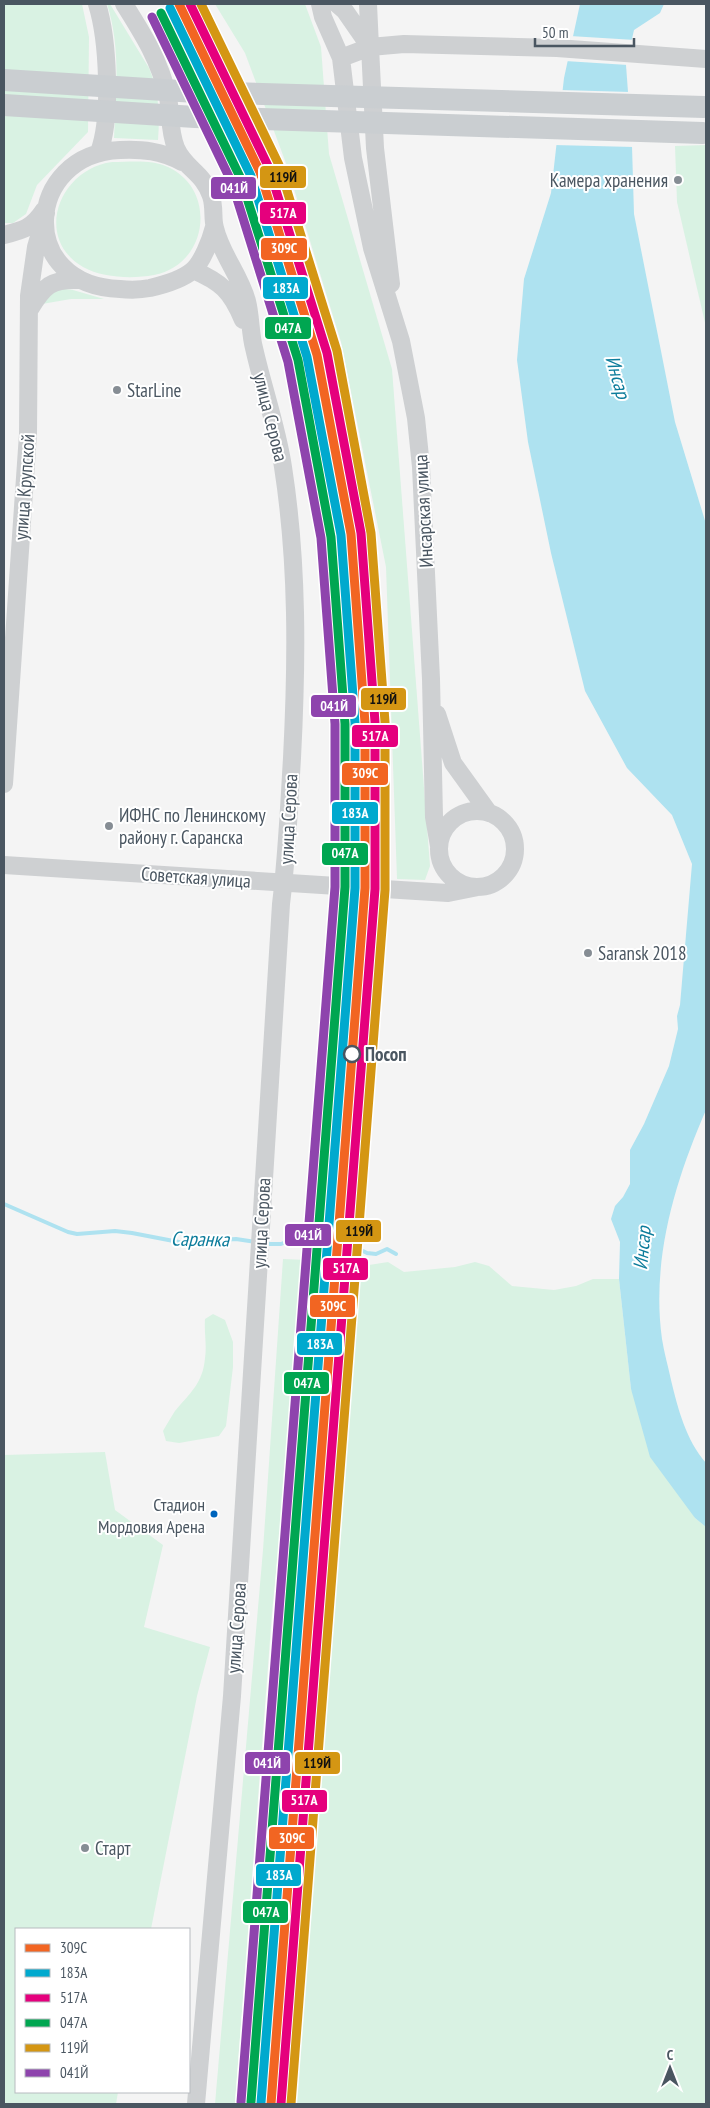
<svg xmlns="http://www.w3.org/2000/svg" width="710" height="2108" viewBox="0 0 710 2108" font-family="'PT Sans Narrow',sans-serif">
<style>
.green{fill:#d9f2e3}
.water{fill:#aee2f0}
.pier{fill:#f4f4f4}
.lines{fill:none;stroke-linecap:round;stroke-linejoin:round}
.stream{stroke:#aee2f0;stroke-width:4}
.minor{stroke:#ced0d2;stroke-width:18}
.major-bridge{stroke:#caced1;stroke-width:22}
.rail-1-casing{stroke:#fff;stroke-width:12}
.rail-2-casing{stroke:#fff;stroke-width:12}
.rail-3-casing{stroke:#fff;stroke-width:12}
.rail-4-casing{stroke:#fff;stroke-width:12}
.rail-5-casing{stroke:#fff;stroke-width:12}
.rail-6-casing{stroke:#fff;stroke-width:12}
.rail-1{stroke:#f26522;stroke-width:9}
.rail-2{stroke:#00a9ce;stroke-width:9}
.rail-3{stroke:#e5007d;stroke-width:9}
.rail-4{stroke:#00a651;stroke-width:9}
.rail-5{stroke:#d49613;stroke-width:9}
.rail-6{stroke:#8e44ad;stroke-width:9}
.poi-dot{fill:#868d94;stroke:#fff;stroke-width:2}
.stop-dot{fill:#fff;stroke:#4a5661;stroke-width:2.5}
.bus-dot{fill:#0065bd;stroke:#fff;stroke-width:2}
.labels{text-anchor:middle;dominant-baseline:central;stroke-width:4;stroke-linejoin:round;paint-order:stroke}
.bus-label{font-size:18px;fill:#4a5661;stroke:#fff;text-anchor:end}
.poi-label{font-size:19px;fill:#4a5661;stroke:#fff;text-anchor:start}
.street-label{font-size:19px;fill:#4a5661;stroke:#fff}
.stop-label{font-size:19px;font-weight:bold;fill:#4a5661;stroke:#fff;text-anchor:start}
.water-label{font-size:20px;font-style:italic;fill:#0c7c9b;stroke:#fff}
.line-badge{stroke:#fff;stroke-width:2}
.badge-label{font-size:14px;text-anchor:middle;font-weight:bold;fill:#fff}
.pale-badge-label{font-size:14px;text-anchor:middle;font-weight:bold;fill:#111}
</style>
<rect width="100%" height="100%" fill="#f4f4f4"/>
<path class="green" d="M 4,4 L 82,4 L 89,37 L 88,132 L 37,185 L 26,214 L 13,223 L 4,223 Z
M 107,4 L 110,4 L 149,68 C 159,92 160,114 158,140 L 114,138 C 116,92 121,48 107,4 Z
M 215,4 L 305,4 L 321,47 L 329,154 L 392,369 L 430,866 L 425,880 L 397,879 L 386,567 L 341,342 L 287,166 L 245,53 Z
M 706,145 L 706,327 L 677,202 L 675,146 Z
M 112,162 C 130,162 151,159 168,167 C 218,190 208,265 154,275 C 132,279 103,278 83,267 C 33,238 59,169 112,162 Z
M 58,288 L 73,290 L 104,299 L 71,299 L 42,304 L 43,299 Z
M 283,1259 L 307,1260 L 272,1613 L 235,2104 L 215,2104 L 263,1550 Z
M 388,1262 L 404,1272 L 455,1267 L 475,1262 L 489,1266 L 512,1286 L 554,1290 L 576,1286 L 593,1279 L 619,1279 L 631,1389 L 695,1518 L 706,1527 L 706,2104 L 284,2104 L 350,1268 Z
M 213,1314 L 225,1320 L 233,1342 L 233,1367 L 226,1426 L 219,1436 L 179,1443 L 166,1441 L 163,1431 C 167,1424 171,1417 175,1411 C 190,1393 203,1383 205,1358 C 207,1346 204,1333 205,1319 Z
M 105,1452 L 115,1510 L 163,1545 L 144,1627 L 210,1647 L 197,1696 L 151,1929 L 16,1929 L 16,2092 L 118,2092 L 116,2104 L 4,2104 L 4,1455 Z"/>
<path class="water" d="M 580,4 L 664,4 L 660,13 L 634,30 L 626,65 L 632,146 L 634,214 L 675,422 L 706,524 L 706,1110 C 675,1181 651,1260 662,1339 C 664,1352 668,1366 671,1380 C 678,1409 686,1440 706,1463 L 706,1527 L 695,1518 L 650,1457 L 631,1389 L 619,1279 L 620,1242 L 611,1219 L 615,1206 L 623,1197 L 630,1184 L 630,1150 L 644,1124 L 669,1066 L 678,1029 L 677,1016 L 680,1005 L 692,864 L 672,815 L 627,768 L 585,691 L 551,553 L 528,442 L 517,360 L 524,279 L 551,193 L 564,78 Z"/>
<path class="pier" d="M 570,36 L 635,40 L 628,65 L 565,61 Z
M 560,90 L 630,92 L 634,147 L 554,145 Z"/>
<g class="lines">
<path class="stream" d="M 4,1204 L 68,1232 L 77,1234 L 115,1231 L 132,1233 L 184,1243 L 236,1239 L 256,1242
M 266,1244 L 281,1244 L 304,1235 L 355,1247 L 367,1253 L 376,1254 L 387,1249 L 396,1254"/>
<path class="minor" d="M 97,4 C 108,39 112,118 99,152
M 124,4 C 143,34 160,61 168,97 C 171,114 169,131 176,148 C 185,169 203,172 211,196 C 215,208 212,218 215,228 C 221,254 240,275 247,301 C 251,317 250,333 254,348 C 263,388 277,427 283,467 C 298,564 297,661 292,758 C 289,807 287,856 281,904 L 232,1696 L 196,2104
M 320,4 L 323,17 L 341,58 L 353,158 L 372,248 L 401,341 L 416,418 L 421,467 L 431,679 L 434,817 L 439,846
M 337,4 L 345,11 L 370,47 L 375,148 L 391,284
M 368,4 L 370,47
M 341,58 L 370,47 L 404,44 L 557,48 L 706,59
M 182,162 C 161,151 143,149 120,150 C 24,154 16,286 120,289 C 130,290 140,290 150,288 C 163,285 181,280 192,271 C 202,263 211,239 214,227
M 4,235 C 24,230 32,228 44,210
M 193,270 C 221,282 231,291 243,320
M 30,309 C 44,286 51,279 78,280
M 437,714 L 453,763 L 489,813
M 4,784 L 28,434 L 29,296 L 36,247 L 46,213
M439 849a38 38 0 1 1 76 0a38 38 0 1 1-76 0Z
M 4,865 L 448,893 L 478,887"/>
<path class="major-bridge" d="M 4,80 L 196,92 L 704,107
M 4,105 L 195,117 L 703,133"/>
<g class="rail-1-casing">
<path id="rail-1" d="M 179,4 L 260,172 L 317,355 L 351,534 L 365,723 L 365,888 L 271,2104"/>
</g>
<g class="rail-2-casing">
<path id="rail-2" d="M 170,8 L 251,176 L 307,357 L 341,535 L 355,723 L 355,888 L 261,2103"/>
</g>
<g class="rail-3-casing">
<path id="rail-3" d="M 190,4 L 269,168 L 327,353 L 361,533 L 375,722 L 375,889 L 281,2104"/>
</g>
<g class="rail-4-casing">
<path id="rail-4" d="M 161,13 L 241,179 L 298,360 L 331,537 L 345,724 L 345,887 L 251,2102"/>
</g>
<g class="rail-5-casing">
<path id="rail-5" d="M 201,4 L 279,165 L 337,351 L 371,533 L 385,722 L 385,890 L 291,2104"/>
</g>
<g class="rail-6-casing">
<path id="rail-6" d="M 152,17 L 232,183 L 288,362 L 321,538 L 335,724 L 335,887 L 241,2102"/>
</g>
<use href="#rail-1" class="rail-1"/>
<use href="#rail-2" class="rail-2"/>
<use href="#rail-3" class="rail-3"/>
<use href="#rail-4" class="rail-4"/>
<use href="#rail-5" class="rail-5"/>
<use href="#rail-6" class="rail-6"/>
</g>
<g class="poi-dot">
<circle cx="678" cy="180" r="5"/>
<circle cx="117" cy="390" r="5"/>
<circle cx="109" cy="826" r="5"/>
<circle cx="588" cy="953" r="5"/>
<circle cx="85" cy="1848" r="5"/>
</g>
<circle class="stop-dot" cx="352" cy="1054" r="8"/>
<circle class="bus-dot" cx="214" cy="1514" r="4.5"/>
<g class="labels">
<g class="bus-label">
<text x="205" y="1504">Стадион<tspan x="205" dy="22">Мордовия Арена</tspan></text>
</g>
<g class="poi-label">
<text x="668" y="180" text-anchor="end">Камера хранения</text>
<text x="127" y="390">StarLine</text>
<text x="119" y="815">ИФНС по Ленинскому<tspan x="119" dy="22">району г. Саранска</tspan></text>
<text x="598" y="953">Saransk 2018</text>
<text x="95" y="1848">Старт</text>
</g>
<g class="street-label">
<text transform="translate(271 417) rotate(76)">улица Серова</text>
<text transform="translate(24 487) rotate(-86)">улица Крупской</text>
<text transform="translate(423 511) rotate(-93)">Инсарская улица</text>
<text transform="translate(288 819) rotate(-87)">улица Серова</text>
<text transform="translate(196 877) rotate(4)">Советская улица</text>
<text transform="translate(261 1223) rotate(-87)">улица Серова</text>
<text transform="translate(236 1628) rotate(-86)">улица Серова</text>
</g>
<g class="stop-label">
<text x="365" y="1054">Посоп</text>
</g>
<g class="water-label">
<text transform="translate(618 377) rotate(74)">Инсар</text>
<text transform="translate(200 1239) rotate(1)">Саранка</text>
<text transform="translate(642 1248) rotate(-85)">Инсар</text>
</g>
</g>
<g class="line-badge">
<rect x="259" y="165" width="48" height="24" rx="5" fill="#d49613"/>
<rect x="210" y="176" width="47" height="24" rx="5" fill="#8e44ad"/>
<rect x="259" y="201" width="48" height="24" rx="5" fill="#e5007d"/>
<rect x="260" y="237" width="48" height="24" rx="5" fill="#f26522"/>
<rect x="262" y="276" width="47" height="24" rx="5" fill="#00a9ce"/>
<rect x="264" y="316" width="48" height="24" rx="5" fill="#00a651"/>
<rect x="360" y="687" width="47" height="24" rx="5" fill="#d49613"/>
<rect x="310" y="694" width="47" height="24" rx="5" fill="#8e44ad"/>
<rect x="351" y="724" width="48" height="24" rx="5" fill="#e5007d"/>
<rect x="341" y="762" width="48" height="24" rx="5" fill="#f26522"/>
<rect x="331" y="801" width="48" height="24" rx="5" fill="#00a9ce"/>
<rect x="321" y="842" width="48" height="24" rx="5" fill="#00a651"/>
<rect x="335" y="1219" width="47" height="24" rx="5" fill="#d49613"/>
<rect x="284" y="1223" width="48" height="24" rx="5" fill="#8e44ad"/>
<rect x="322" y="1257" width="47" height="24" rx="5" fill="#e5007d"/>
<rect x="309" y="1294" width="47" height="24" rx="5" fill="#f26522"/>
<rect x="296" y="1332" width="47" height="24" rx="5" fill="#00a9ce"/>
<rect x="283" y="1371" width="47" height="24" rx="5" fill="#00a651"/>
<rect x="244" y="1751" width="47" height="24" rx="5" fill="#8e44ad"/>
<rect x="294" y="1751" width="47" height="24" rx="5" fill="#d49613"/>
<rect x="281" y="1789" width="47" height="24" rx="5" fill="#e5007d"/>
<rect x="268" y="1826" width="47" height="24" rx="5" fill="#f26522"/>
<rect x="255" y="1863" width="47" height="24" rx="5" fill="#00a9ce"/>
<rect x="242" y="1900" width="47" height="24" rx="5" fill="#00a651"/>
</g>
<g class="badge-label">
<text x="234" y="193">041Й</text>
<text x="283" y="218">517А</text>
<text x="284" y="253">309С</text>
<text x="286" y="293">183А</text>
<text x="288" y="333">047А</text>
<text x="334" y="711">041Й</text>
<text x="375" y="741">517А</text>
<text x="365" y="778">309С</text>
<text x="355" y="818">183А</text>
<text x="345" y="858">047А</text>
<text x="308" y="1240">041Й</text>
<text x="346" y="1273">517А</text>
<text x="333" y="1311">309С</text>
<text x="320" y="1349">183А</text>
<text x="307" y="1388">047А</text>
<text x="267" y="1768">041Й</text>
<text x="304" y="1805">517А</text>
<text x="292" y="1843">309С</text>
<text x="279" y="1880">183А</text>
<text x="266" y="1917">047А</text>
</g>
<g class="pale-badge-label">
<text x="283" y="182">119Й</text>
<text x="383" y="704">119Й</text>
<text x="359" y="1236">119Й</text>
<text x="317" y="1768">119Й</text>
</g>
<rect width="710" height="2108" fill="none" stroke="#4a5661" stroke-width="10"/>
<rect x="15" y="1928" width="175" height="165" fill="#ffffff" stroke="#b7bbc0"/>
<rect x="25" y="1944" width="25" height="8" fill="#f26522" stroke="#b7bbc0"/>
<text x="60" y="1953" font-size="15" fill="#4a5661">309С</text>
<rect x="25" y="1969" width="25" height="8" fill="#00a9ce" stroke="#b7bbc0"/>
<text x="60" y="1978" font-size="15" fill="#4a5661">183А</text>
<rect x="25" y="1994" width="25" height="8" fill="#e5007d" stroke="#b7bbc0"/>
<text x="60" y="2003" font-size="15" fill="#4a5661">517А</text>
<rect x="25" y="2019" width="25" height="8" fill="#00a651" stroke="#b7bbc0"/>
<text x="60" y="2028" font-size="15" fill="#4a5661">047А</text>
<rect x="25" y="2044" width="25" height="8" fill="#d49613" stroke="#b7bbc0"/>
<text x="60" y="2053" font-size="15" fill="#4a5661">119Й</text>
<rect x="25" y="2069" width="25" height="8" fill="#8e44ad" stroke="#b7bbc0"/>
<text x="60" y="2078" font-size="15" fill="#4a5661">041Й</text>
<g transform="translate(670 2068)" stroke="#ffffff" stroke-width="4" paint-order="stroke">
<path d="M0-4L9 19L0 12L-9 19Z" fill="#4a5661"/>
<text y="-8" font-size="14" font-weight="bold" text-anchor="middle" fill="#4a5661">С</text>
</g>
<path d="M535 38v8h99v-8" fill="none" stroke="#4a5661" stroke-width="2.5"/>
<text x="542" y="38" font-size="15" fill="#4a5661" stroke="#ffffff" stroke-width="4" paint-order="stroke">50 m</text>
</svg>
